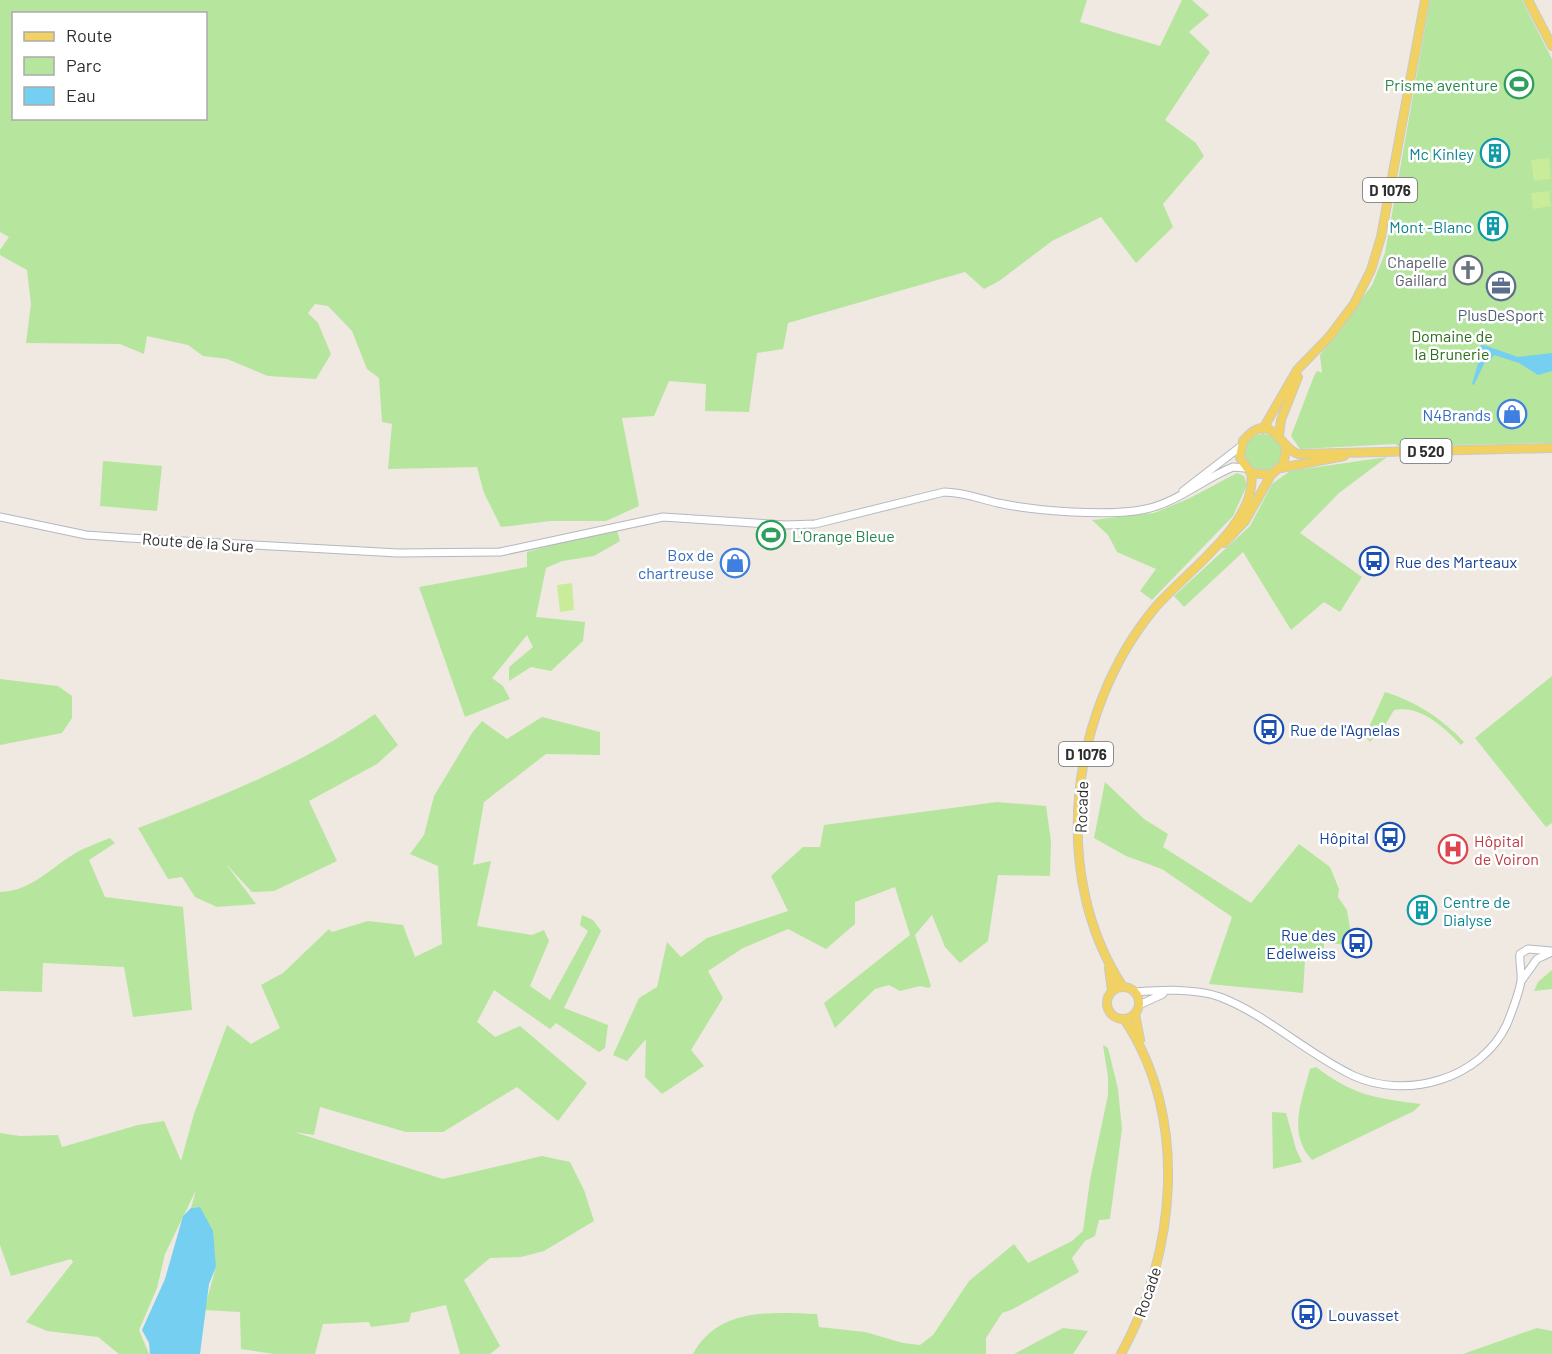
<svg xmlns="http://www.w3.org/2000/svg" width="1552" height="1354" viewBox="0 0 1552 1354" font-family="Barlow,sans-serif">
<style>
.green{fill:#b6e59e;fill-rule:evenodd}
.pitch{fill:#c9ec9a}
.water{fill:#75cff0}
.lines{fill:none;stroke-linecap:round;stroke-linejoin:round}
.secondary-casing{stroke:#b4b7c1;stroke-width:9}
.primary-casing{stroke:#c9c9c9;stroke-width:10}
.secondary{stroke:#fff;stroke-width:7}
.primary{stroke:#f2d163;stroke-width:8}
.labels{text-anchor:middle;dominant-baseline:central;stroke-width:5;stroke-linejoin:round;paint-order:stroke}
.shield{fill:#fff;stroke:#6d6d6d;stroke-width:1.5}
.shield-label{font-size:15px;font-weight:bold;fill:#2e2e2e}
.leisure-label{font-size:16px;fill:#27864d;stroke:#fff;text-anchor:end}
.culture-label{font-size:16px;fill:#0d838f;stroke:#fff;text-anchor:end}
.worship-label{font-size:16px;fill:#5b616d;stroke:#fff;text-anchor:end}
.service-label{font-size:16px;fill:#4e5e75;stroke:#fff}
.park-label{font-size:16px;fill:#2c6e1b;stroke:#fff}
.shop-label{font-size:16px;fill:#366cbe;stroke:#fff;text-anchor:end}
.street-label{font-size:16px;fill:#2e2e2e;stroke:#fff}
.transit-label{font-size:16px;fill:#164399;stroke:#fff;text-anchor:start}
.health-label{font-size:16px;fill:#be3a42;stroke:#fff;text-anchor:start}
</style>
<rect width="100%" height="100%" fill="#efe9e1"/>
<path class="green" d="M 0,0 L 1087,0 L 1080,22 L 1160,46 L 1182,0 L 1192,0 L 1209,15 L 1189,32 L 1210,52 L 1165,120 L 1196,143 L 1204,156 L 1163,204 L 1173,227 L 1136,263 L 1101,217 L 1052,241 L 999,281 L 984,289 L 965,272 L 788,323 L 783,349 L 757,353 L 749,412 L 705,411 L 706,384 L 669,381 L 654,416 L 622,418 L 639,506 L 606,521 L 550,521 L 501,527 L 484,493 L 477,467 L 388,469 L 392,424 L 382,422 L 379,378 L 367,369 L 352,331 L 328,306 L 315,304 L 308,313 L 318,323 L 331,354 L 316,379 L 268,376 L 227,359 L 203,356 L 188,345 L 147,336 L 144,354 L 120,344 L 26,343 L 31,304 L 27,270 L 0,255 L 0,250 L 9,237 L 0,232 ZM 14,14 L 206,14 L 206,118 L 14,118 Z
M 1430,0 L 1522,0 L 1552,59 L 1552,443 L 1398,446 L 1395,444 L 1300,449 L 1291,436 L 1314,376 L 1317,371 L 1322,373 L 1320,355 L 1372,285 L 1385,253 Z
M1244 453a19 19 0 1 1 38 0a19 19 0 1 1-38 0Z
M 1387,457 L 1339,493 L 1300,533 L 1362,577 L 1340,612 L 1324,602 L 1291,630 L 1243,552 L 1184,607 L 1174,596 L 1250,526 L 1272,484 L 1290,471 Z
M 103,461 L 162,466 L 157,511 L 100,506 Z
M 1237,473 L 1244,476 L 1247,485 L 1233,516 L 1152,600 L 1140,591 L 1156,569 L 1117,552 L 1108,535 L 1092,520 L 1154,513 L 1190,498 Z
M 616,527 L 620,541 L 594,556 L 562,561 L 546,568 L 536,617 L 585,622 L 583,641 L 551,671 L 531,667 L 509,681 L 509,667 L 533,647 L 527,635 L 492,678 L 503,686 L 510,699 L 465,717 L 419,587 L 527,567 L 527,607 L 527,552 Z
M 1552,676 L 1552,823 L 1546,827 L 1475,738 Z
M 0,679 L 58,686 L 72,696 L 72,718 L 62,733 L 0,745 Z
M 1385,692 C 1417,702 1441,718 1464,742 L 1461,745 C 1443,726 1420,705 1394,710 L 1381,732 L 1379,731 L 1370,742 L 1365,736 Z
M 375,714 L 398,745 L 377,764 L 309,801 L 337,861 L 274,891 L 252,892 L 226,864 L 256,904 L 217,907 L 195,897 L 182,877 L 168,879 L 138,828 C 221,797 301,765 375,714 Z
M 542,717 L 600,732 L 600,755 L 546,754 L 484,802 L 473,865 L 491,861 L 477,926 L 532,935 L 544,930 L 549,941 L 530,986 L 550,1000 L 588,931 L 580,925 L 582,915 L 593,920 L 601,931 L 564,1008 L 608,1025 L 605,1048 L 599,1052 L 556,1023 L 550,1029 L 494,990 L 477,1022 L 495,1037 L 520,1026 L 587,1083 L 558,1121 L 517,1087 L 443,1132 L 406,1132 L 320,1107 L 314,1135 L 294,1132 L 443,1179 L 542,1156 L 570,1162 L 584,1190 L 594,1221 L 544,1251 L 521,1257 L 490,1258 L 464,1280 L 500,1346 L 490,1354 L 460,1354 L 446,1305 L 411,1313 L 409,1322 L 371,1327 L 369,1322 L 323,1324 L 315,1354 L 274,1354 L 241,1349 L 240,1312 L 204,1310 L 216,1267 L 200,1207 L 191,1208 L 196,1190 L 165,1254 L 157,1288 L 139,1330 L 149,1354 L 119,1354 L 98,1337 L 47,1331 L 26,1322 L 73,1262 L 71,1259 L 11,1276 L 0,1245 L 0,1133 L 20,1136 L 58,1135 L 62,1147 L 138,1125 L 164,1121 L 181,1161 L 194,1114 L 227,1025 L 251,1044 L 280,1028 L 261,985 L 283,973 L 329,929 L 332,932 L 368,921 L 403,925 L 415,957 L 442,944 L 438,866 L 410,854 L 424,835 L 434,796 L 472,733 L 482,721 L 507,739 Z
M 1105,782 L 1144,819 L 1168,834 L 1163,847 L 1251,903 L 1299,844 L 1330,867 L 1339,889 L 1338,897 L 1347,910 L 1353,946 L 1324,942 L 1324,960 L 1305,960 L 1303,993 L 1209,984 L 1232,917 L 1162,869 L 1126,856 L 1094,838 Z
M 997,802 L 1046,806 L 1051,841 L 1050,876 L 998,875 L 988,941 L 960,963 L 945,947 L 932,915 L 915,935 L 931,986 L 929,988 L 920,986 L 900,991 L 889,985 L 875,989 L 835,1028 L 824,1003 L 910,935 L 895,887 L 855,902 L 855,924 L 826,949 L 788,929 L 743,948 L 708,971 L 723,998 L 691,1050 L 704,1066 L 662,1094 L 645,1077 L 646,1039 L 627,1061 L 613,1055 L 639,998 L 657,987 L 667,942 L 681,957 L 707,938 L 788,911 L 771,876 L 803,847 L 820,847 L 824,825 Z
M 110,838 L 115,843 L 89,860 L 105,897 L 183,907 L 192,1010 L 133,1017 L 124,967 L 43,963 L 42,992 L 0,991 L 0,892 C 33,891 52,866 79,851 C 89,846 100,842 110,838 Z
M 1552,970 L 1552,989 L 1534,991 L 1538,982 Z
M 1103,1045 L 1108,1048 L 1118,1089 L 1122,1129 L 1110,1219 L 1099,1220 L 1095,1236 L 1085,1241 L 1072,1258 L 1079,1272 L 1011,1310 L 1002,1313 L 986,1338 L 986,1354 L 693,1354 C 718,1308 770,1312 817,1314 L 819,1327 L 865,1332 L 903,1343 L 920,1345 L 933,1335 L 969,1281 L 1014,1244 L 1028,1263 L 1072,1241 L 1083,1231 L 1090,1180 L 1108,1095 L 1108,1077 Z
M 1316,1067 C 1355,1096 1374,1098 1421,1104 L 1414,1111 L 1312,1160 C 1287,1133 1302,1100 1310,1069 Z
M 1272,1112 L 1286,1113 L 1296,1149 L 1302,1162 L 1273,1169 Z
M 1063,1328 L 1088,1331 L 1073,1354 L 1014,1354 Z
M 1537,1328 L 1552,1331 L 1552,1354 L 1463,1354 Z"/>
<path class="pitch" d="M 1549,158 L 1551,179 L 1534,181 L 1531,160 Z
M 1549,191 L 1551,206 L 1533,209 L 1531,193 Z
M 572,583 L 574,610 L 560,612 L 557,585 Z"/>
<path class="water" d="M 1481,344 L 1518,357 L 1552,353 L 1552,371 L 1538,375 L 1519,363 L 1494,355 L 1490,361 L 1484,364 L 1474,385 L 1472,384 L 1481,353 Z
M 200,1207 L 213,1231 L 216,1267 L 209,1284 L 200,1354 L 150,1354 L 149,1343 L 142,1330 L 165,1279 L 183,1216 L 191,1208 Z"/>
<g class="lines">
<g class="secondary-casing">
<path id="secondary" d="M 1183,491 L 1240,447
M 0,517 L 86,535 L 129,538 L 398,553 L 500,552 L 663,517 L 785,525 L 815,524 L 944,492 C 964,492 980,499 998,503 C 1035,511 1110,517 1146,509 C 1178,502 1203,479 1233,467 L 1245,468
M 1522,980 L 1537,959 L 1552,952
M 1134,992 C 1160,990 1195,988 1220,997 C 1269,1016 1307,1054 1354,1076 C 1407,1100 1481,1079 1507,1024 C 1512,1011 1519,994 1521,981 C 1522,971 1519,963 1520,954 L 1528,949 L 1552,951
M 1139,1005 L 1163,994"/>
</g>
<g class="primary-casing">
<path id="primary" d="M 1528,0 L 1552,46
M 1263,429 L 1297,370 L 1329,337 L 1354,304 L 1371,270 L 1381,237 L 1425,0
M 1279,435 L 1281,420 L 1298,377
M 1286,446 L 1284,463 L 1271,475 L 1251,473 L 1240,458 L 1243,441 C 1271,407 1279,448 1298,454 L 1552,448
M 1281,468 L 1344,456
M 1224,543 L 1245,521 L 1271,475
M 1109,968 L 1112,991
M1107 1003a16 16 0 1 1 32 0a16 16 0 1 1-32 0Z
M 1123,987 C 1049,874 1070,711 1154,609 C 1183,574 1259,523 1251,473
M 1135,1014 L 1140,1040
M 1121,1354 C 1176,1255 1190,1117 1124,1019"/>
</g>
<use href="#secondary" class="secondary"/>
<use href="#primary" class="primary"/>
</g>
<defs>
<g id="stadium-ring" transform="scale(1.5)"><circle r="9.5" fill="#fff" stroke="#2e9e5b" stroke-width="1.5"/><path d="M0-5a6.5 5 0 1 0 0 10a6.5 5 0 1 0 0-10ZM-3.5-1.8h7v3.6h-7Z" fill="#2e9e5b"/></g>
<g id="building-ring" transform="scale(1.5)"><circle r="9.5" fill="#fff" stroke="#0f9aa8" stroke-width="1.5"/><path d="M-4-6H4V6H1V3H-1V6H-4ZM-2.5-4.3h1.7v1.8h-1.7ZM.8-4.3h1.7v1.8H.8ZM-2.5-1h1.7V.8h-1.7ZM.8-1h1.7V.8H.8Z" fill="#0f9aa8"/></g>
<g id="church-ring" transform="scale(1.5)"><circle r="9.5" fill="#fff" stroke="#6b7280" stroke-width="1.5"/><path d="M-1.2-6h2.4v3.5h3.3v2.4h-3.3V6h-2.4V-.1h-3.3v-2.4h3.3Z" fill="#6b7280"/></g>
<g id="office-ring" transform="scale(1.5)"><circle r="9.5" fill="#fff" stroke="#5c6f8a" stroke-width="1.5"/><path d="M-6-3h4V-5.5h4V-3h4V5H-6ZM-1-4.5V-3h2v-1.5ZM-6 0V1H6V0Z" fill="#5c6f8a"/></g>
<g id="shop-ring" transform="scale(1.5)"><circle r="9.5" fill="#fff" stroke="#3f7fe0" stroke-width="1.5"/><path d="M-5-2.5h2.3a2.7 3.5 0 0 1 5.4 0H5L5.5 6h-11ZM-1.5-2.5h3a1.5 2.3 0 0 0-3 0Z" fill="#3f7fe0"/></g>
<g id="bus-ring" transform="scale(1.5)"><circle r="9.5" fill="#fff" stroke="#1a4fb4" stroke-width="1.5"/><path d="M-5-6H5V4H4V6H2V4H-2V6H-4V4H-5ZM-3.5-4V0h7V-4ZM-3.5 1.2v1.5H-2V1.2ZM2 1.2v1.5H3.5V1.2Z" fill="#1a4fb4"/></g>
<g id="hospital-ring" transform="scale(1.5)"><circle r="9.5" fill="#fff" stroke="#e0444e" stroke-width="1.5"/><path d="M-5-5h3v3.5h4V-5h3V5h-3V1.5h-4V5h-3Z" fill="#e0444e"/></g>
</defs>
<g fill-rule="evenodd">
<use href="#stadium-ring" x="1519" y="84"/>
<use href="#building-ring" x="1495" y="153"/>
<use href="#building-ring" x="1493" y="226"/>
<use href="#church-ring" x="1468" y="270"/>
<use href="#office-ring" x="1501" y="286"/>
<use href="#shop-ring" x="1512" y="414"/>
<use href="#stadium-ring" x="771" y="535"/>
<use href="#bus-ring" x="1374" y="561"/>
<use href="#shop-ring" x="735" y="563"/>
<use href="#bus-ring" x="1269" y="729"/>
<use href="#bus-ring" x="1390" y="837"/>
<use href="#hospital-ring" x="1453" y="849"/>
<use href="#building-ring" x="1422" y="910"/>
<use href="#bus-ring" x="1357" y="943"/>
<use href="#bus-ring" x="1307" y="1314"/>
</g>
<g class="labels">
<g class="shield">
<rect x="1363" y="178" width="54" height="24" rx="4.5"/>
<rect x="1400.5" y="439" width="51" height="24" rx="4.5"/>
<rect x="1059" y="742" width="54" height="24" rx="4.5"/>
</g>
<g class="shield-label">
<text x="1390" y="190">D 1076</text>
<text x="1426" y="451">D 520</text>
<text x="1086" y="754">D 1076</text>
</g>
<g class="leisure-label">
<text x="1498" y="84">Prisme aventure</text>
<text x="792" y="535" text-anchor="start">L'Orange Bleue</text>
</g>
<g class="culture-label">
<text x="1474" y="153">Mc Kinley</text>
<text x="1472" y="226">Mont -Blanc</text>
<text x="1443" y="901" text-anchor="start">Centre de<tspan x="1443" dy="18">Dialyse</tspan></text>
</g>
<g class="worship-label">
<text x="1447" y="261">Chapelle<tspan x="1447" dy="18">Gaillard</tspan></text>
</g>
<g class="service-label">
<text x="1501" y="314">PlusDeSport</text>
</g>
<g class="park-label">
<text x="1452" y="335">Domaine de<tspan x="1452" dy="18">la Brunerie</tspan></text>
</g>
<g class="shop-label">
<text x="1491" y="414">N4Brands</text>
<text x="714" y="554">Box de<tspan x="714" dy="18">chartreuse</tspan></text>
</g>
<g class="street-label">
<text transform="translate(198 542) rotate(4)">Route de la Sure</text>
<text transform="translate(1081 807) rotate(-88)">Rocade</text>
<text transform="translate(1147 1292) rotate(-71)">Rocade</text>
</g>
<g class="transit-label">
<text x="1395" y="561">Rue des Marteaux</text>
<text x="1290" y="729">Rue de l'Agnelas</text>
<text x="1369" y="837" text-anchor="end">Hôpital</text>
<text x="1336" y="934" text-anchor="end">Rue des<tspan x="1336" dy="18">Edelweiss</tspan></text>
<text x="1328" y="1314">Louvasset</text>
</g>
<g class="health-label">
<text x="1474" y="840">Hôpital<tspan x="1474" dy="18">de Voiron</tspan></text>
</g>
</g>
<rect x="12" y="12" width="195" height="108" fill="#ffffff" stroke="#ababab" stroke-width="1.5"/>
<rect x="24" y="32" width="30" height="9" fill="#f2d163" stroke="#ababab" stroke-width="1.5"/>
<text x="66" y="42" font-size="18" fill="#2e2e2e">Route</text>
<rect x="24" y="57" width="30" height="18" fill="#b6e59e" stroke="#ababab" stroke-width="1.5"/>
<text x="66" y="72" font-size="18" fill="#2e2e2e">Parc</text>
<rect x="24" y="87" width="30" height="18" fill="#75cff0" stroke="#ababab" stroke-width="1.5"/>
<text x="66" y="102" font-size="18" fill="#2e2e2e">Eau</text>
</svg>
